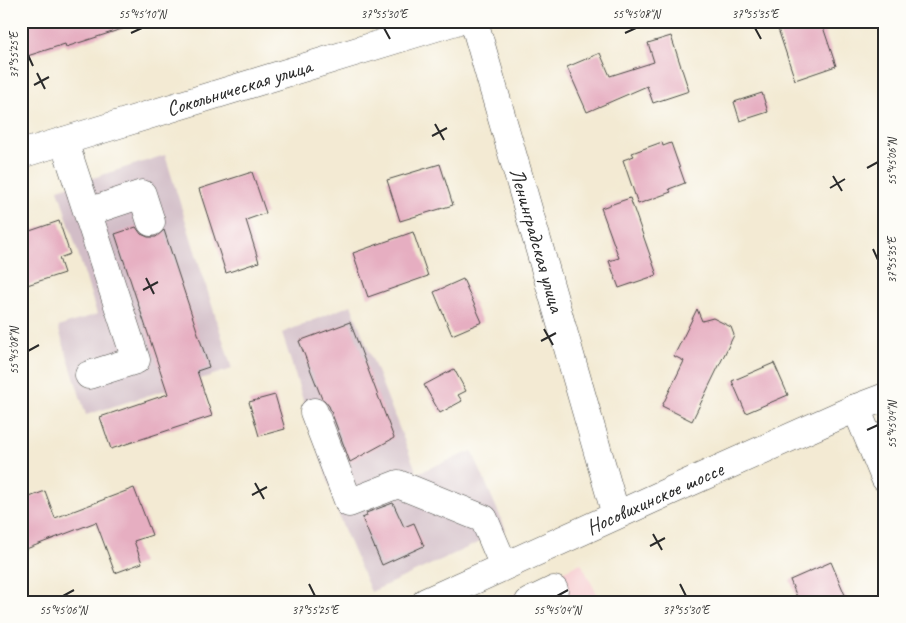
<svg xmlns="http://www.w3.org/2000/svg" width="906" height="623" viewBox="0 0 906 623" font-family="Caveat,sans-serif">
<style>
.built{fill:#f7cfd3}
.industrial{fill:#d2bdc7}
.building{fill:#e6aec1}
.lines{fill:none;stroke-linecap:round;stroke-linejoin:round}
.minor-casing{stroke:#494844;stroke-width:29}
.major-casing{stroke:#494844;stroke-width:29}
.minor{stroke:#fff;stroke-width:28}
.major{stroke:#fff;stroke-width:28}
.ticks{fill:none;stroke:#2b2b2b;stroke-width:2}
.labels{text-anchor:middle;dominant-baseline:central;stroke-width:5;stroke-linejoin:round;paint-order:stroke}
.street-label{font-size:21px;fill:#2b2b2b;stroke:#fdfcf7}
.neatline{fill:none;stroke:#2b2b2b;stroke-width:2}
.ticks-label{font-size:12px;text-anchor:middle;fill:#2b2b2b}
</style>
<rect width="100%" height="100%" fill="#fdfcf7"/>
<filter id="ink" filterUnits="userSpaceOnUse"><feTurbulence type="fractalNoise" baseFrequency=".02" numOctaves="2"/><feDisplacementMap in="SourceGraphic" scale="10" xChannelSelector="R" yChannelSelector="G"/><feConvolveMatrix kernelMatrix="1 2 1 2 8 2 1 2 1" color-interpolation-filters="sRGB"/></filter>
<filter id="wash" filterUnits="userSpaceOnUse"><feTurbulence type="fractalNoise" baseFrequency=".0096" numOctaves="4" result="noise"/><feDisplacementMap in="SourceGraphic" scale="20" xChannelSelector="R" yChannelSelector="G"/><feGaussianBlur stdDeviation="1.12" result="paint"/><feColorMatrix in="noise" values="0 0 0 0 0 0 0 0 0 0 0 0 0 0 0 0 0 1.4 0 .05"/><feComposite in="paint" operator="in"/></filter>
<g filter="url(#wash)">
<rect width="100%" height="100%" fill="#f3ead3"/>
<path class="built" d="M 581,563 L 601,602 L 498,602 Z"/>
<path class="industrial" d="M 165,155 L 232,369 L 86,415 L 58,327 L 97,314 L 58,189 Z
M 351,305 L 417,473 L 472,451 L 506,530 L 371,592 L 342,525 L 282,333 Z"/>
<g id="blocks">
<path class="building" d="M 21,21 L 133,21 L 134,25 L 66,47 L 65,44 L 21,58 Z
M 792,21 L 821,21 L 836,66 L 795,80 L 777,26 Z
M 671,36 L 689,91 L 653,103 L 647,86 L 587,112 L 567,67 L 600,53 L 610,76 L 654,62 L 648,43 Z
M 762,93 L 768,112 L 740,121 L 734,102 Z
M 662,142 L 663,146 L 671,143 L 685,183 L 669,189 L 671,192 L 638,204 L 623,160 L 634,156 L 632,153 Z
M 440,164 L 453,205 L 400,221 L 387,180 Z
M 252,172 L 266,213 L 246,220 L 259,262 L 226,273 L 199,189 Z
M 630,198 L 657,275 L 619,288 L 609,261 L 619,258 L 601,208 Z
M 59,221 L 70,254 L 59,258 L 64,273 L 21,287 L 21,234 Z
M 136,227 L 141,234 L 148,237 L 156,237 L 164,230 L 209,367 L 197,371 L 212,416 L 111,449 L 100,417 L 168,394 L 115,234 Z
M 413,232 L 428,276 L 368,297 L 353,253 Z
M 463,279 L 482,322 L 452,335 L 434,292 Z
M 697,309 L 702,321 L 713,318 L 731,327 L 734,335 L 692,421 L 662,406 L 684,361 L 674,356 Z
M 350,322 L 394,438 L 350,462 L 329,406 L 324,400 L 322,399 L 299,341 Z
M 774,363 L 788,395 L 746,413 L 732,381 Z
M 454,369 L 466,391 L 458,395 L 462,401 L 440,413 L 424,385 Z
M 275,395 L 285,429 L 259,436 L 249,402 Z
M 134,488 L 152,535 L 134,541 L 142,563 L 115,573 L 96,522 L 21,551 L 21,519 L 28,516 L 22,500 L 45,491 L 55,518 Z
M 393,503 L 404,527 L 414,523 L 424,546 L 382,565 L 362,518 L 367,516 L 366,513 Z
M 831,562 L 848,602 L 799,602 L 790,580 Z"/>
</g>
</g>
<g filter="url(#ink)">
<use href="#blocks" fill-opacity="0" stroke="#494844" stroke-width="1"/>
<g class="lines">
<g class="minor-casing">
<g id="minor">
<path id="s1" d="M 474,21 L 616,515"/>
<path d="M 64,141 L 136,360 L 89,375"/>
<path id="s2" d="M 21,154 L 456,21"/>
<path d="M 88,212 L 142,194 L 151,222"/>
<path d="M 856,408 L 885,478"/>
<path d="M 314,412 L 349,503 L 398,484 L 484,519 L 504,566"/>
<path d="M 529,602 L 554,590"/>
</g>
</g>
<g class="major-casing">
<g id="major">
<path id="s3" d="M 426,602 L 670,491 L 856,408 L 885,397"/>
</g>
</g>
<use href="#minor" class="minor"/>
<use href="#major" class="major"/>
</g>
</g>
<path class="ticks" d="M 384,28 L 390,39M 755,28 L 761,39M 131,33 L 142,28M 625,33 L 636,28M 28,55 L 33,66M 37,73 L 45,89M 34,85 L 49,77M 435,124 L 444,140M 432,136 L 447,128M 867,168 L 878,162M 833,176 L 842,191M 830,188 L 845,179M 873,249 L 878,260M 146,278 L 154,294M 143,290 L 158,282M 544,329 L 553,345M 541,341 L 556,333M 28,351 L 39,345M 867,430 L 878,425M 255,483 L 264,499M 252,495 L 267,487M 653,534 L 662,550M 650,546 L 665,538M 309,584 L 315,596M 680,584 L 686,596M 63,596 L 74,590M 557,596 L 568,590"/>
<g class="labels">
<g class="street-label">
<text stroke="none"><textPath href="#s2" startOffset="228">Сокольническая улица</textPath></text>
<text stroke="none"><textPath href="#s1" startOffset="228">Ленинградская улица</textPath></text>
<text stroke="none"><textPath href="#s3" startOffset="251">Носовихинское шоссе</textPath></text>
</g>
</g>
<rect width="906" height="623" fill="none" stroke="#fdfcf7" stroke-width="55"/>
<rect x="28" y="28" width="850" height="568" class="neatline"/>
<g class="ticks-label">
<text x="142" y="18">55°45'10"N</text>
<text x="384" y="18">37°55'30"E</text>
<text x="636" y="18">55°45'08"N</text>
<text x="755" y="18">37°55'35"E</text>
<text transform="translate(14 55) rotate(-90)" y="4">37°55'25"E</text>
<text transform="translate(892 162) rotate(-90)" y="4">55°45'06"N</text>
<text transform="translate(892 260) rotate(-90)" y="4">37°55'35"E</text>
<text transform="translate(14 351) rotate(-90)" y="4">55°45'08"N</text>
<text transform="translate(892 425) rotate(-90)" y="4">55°45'04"N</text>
<text x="63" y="614">55°45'06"N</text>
<text x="315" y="614">37°55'25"E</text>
<text x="557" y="614">55°45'04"N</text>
<text x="686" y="614">37°55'30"E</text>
</g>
</svg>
